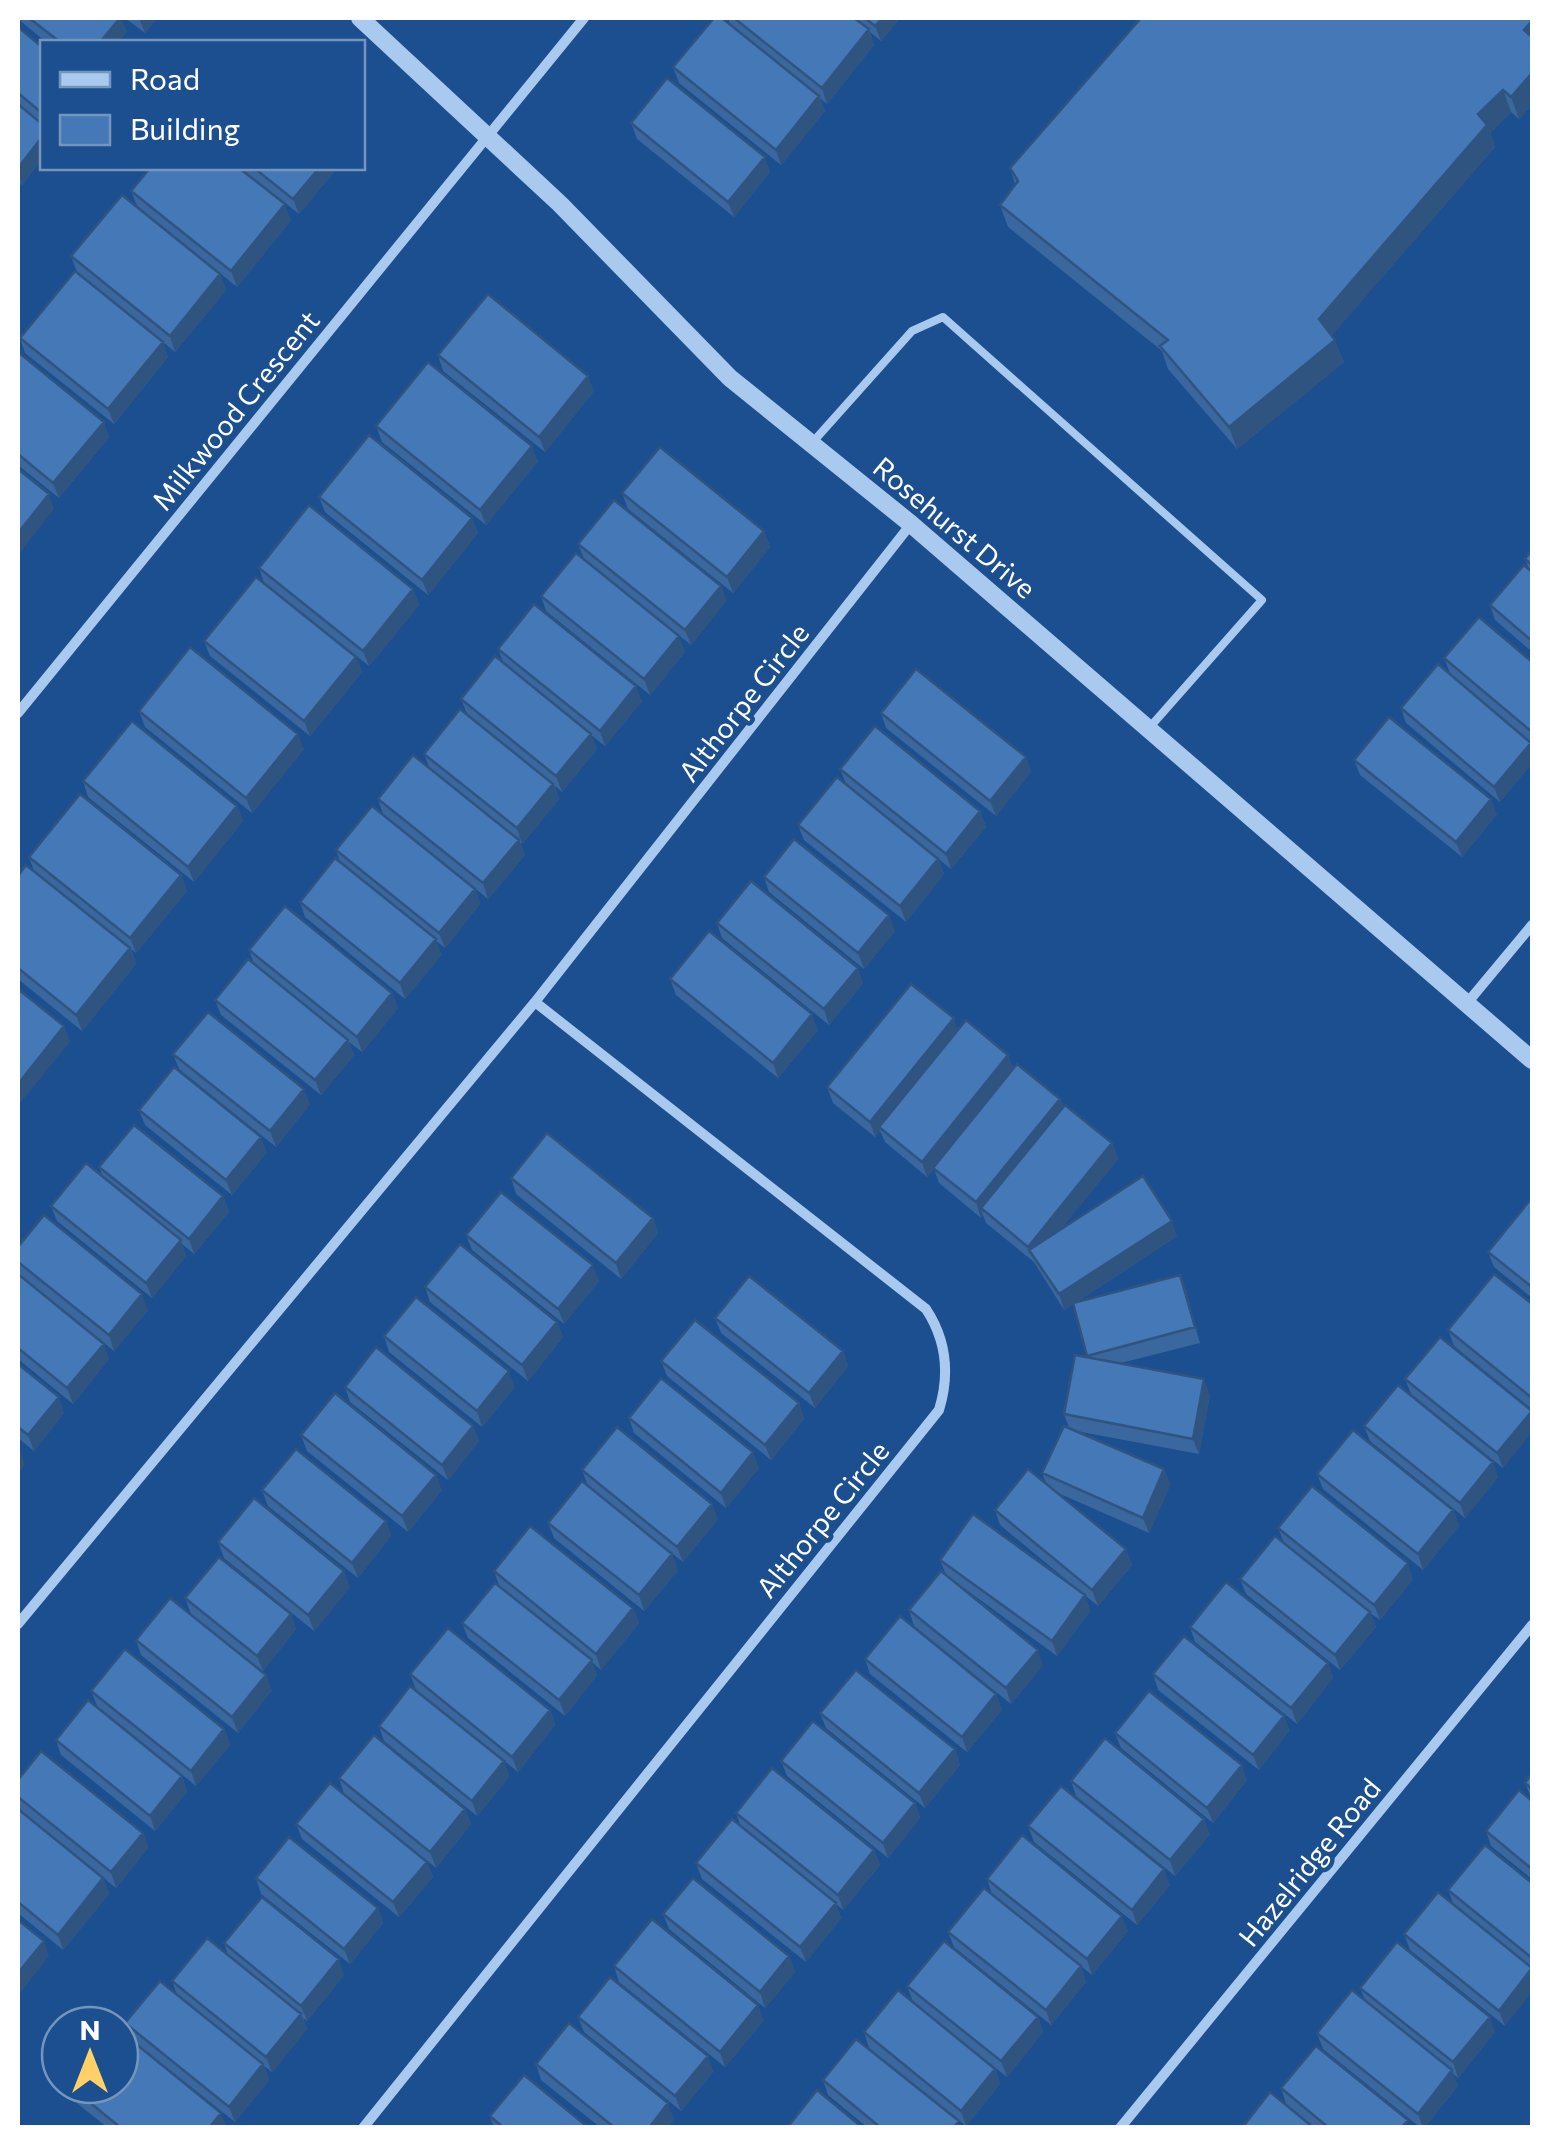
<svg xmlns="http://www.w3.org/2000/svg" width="1550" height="2145" viewBox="0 0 1550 2145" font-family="Commissioner,sans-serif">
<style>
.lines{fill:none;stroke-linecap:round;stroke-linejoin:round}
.service{stroke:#a9c9ee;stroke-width:8}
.minor{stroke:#a9c9ee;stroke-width:10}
.tertiary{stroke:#a9c9ee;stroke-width:18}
.wall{fill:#3a679d}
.shaded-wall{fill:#305480}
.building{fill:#4478b7;stroke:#305480;stroke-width:2.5}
.labels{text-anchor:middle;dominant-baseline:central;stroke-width:9;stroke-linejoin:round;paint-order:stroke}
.street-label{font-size:28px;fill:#fff;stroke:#1b4f8f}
</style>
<rect width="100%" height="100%" fill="#1b4f8f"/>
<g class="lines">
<path class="service" d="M 812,443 L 912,331 L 943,317 L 1262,600 L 1150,727"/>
<path class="minor" d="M 18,713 L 584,18
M 1468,1002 L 1532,925
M 18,1624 L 535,1002 L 911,524
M 363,2128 L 939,1410 C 950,1374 947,1341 926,1309 L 535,1002
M 1120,2128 L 1532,1625"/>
<path class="tertiary" d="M 360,18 L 560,204 L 730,378 L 911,524 L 1532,1060"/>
</g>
<path class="wall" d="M 18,18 L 120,18 L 127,32 L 118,42 L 46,42 L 18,19 Z
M 125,18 L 157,18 L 145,33 Z
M 728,18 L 900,18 L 881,41 L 870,32 L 874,45 L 827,104 L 820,98 L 825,111 L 781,165 L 679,83 L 673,67 L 730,24 Z
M 1532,18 L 1532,105 L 1519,119 L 1511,112 L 1490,133 L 1495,147 L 1332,335 L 1344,362 L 1237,449 L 1168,369 L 1162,351 L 1008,227 L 1000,205 L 1015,184 L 1010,168 Z
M 18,27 L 42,47 L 42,159 L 22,185 L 18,181 Z
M 631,123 L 770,172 L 734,217 L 637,139 Z
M 241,168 L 337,168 L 299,214 Z
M 131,191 L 291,220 L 237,287 L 137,206 Z
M 71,256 L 220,274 L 226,290 L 175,352 L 77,272 Z
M 20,338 L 163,342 L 168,357 L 114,424 L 25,353 Z
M 18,352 L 109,437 L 59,498 L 18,465 Z
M 438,355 L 594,391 L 545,452 L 443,371 Z
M 376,426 L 538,461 L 486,525 L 382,442 Z
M 622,493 L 764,531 L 770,547 L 733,593 L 628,509 Z
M 319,497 L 472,518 L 478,533 L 428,595 L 325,512 Z
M 578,544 L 721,586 L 726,601 L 691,645 L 584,559 Z
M 1532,550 L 1532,652 L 1495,620 L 1490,605 L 1529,569 L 1525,559 Z
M 259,568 L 413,589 L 419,605 L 369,666 L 286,600 L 356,657 L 362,672 L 310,736 L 210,656 L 204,641 L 264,583 Z
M 541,596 L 685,652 L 650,695 L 546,611 Z
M 498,649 L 642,701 L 605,746 L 591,735 L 597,749 L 562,792 L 554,785 L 559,799 L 522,844 L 520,842 L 525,855 L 488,899 L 383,814 L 378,799 L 429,767 L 424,754 L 467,714 L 461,699 L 503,662 Z
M 1444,658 L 1532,662 L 1532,743 L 1450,673 Z
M 1401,708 L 1531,743 L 1532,748 L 1532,763 L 1500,802 L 1406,723 Z
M 139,711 L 304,749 L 252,813 L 145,727 Z
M 881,713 L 1026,757 L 1031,772 L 996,816 L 886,728 Z
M 1354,760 L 1497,814 L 1462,857 L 1360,775 Z
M 840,769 L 980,811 L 986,827 L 951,869 L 846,784 Z
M 83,781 L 237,806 L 243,821 L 194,882 L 88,797 Z
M 798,825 L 938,859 L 944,874 L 906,922 L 804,840 Z
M 336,850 L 475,889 L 480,904 L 445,948 L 436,941 L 441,955 L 405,999 L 305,917 L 300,902 L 340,862 Z
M 29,857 L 181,875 L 187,891 L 136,953 L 131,949 L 136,964 L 82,1031 L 18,979 L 18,876 L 34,871 Z
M 764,877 L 895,931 L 864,969 L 769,892 Z
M 717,923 L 863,983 L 829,1025 L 722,938 Z
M 249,950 L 392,993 L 398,1008 L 362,1052 L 349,1042 L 354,1055 L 321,1095 L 221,1015 L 215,1000 L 254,964 Z
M 670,979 L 818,1030 L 778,1078 L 676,995 Z
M 958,1030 L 1008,1055 L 1013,1069 L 1060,1099 L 1063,1107 L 1112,1143 L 1118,1159 L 1060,1230 L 1177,1236 L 1075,1303 L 1186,1290 L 1200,1343 L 1121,1363 L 1210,1395 L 1199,1454 L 1076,1431 L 1164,1469 L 1170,1485 L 1149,1533 L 1058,1493 L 1132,1565 L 1098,1606 L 1000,1525 L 995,1510 L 1046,1483 L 1042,1473 L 1069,1428 L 1064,1414 L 1088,1357 L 1073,1304 L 1064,1310 L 1034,1262 L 986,1223 L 983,1215 L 981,1218 L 939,1183 L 934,1169 L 927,1177 L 885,1142 L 880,1131 L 875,1137 L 833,1103 L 827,1087 Z
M 173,1054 L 310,1104 L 276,1147 L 179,1069 Z
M 139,1110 L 267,1152 L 232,1195 L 145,1125 Z
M 99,1167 L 223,1196 L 229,1212 L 194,1254 L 182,1244 L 186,1256 L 152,1298 L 57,1221 L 51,1206 L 103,1177 Z
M 511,1178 L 653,1218 L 658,1233 L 621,1279 L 516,1194 Z
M 1532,1200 L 1532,1298 L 1494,1267 L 1488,1252 Z
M 466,1235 L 599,1281 L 564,1324 L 472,1250 Z
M 18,1247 L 148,1310 L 114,1351 L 18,1273 Z
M 18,1274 L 109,1359 L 73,1404 L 18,1359 Z
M 425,1287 L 557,1322 L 563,1337 L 528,1381 L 430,1302 Z
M 1532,1304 L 1532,1409 L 1454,1346 L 1448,1330 Z
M 715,1318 L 843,1351 L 848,1366 L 815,1408 L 721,1333 Z
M 384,1336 L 515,1387 L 482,1427 L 389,1352 Z
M 661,1361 L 799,1403 L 804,1419 L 771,1460 L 667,1376 Z
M 18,1364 L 64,1413 L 34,1451 L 18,1438 Z
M 1405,1379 L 1532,1411 L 1503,1468 L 1411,1394 Z
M 345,1387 L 473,1426 L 479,1441 L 448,1480 L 350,1402 Z
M 629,1418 L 759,1468 L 726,1508 L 634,1433 Z
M 1364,1426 L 1498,1477 L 1465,1518 L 1370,1441 Z
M 301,1435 L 442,1490 L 408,1532 L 307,1451 Z
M 582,1470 L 718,1519 L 683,1562 L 588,1486 Z
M 1317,1474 L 1453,1510 L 1459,1526 L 1423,1570 L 1323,1489 Z
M 262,1490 L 386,1521 L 391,1536 L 358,1578 L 268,1506 Z
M 548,1523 L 678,1570 L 644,1611 L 554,1538 Z
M 1278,1528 L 1413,1579 L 1380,1620 L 1370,1613 L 1376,1627 L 1340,1670 L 1246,1594 L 1240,1579 L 1284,1543 Z
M 218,1542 L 350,1587 L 314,1631 L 224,1558 Z
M 940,1560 L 1085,1595 L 1090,1611 L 1057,1656 L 946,1575 Z
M 494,1571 L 633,1608 L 639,1623 L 601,1670 L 592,1662 L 597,1675 L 565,1716 L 468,1638 L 462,1623 L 499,1585 Z
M 185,1598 L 291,1614 L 296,1629 L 263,1671 L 191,1614 Z
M 909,1610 L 1043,1665 L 1011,1704 L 914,1626 Z
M 1190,1627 L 1328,1663 L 1333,1678 L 1297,1724 L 1195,1642 Z
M 136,1640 L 272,1690 L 238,1733 L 141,1655 Z
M 865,1659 L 996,1694 L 1002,1710 L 967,1752 L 870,1674 Z
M 410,1674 L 550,1710 L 555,1725 L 518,1772 L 416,1690 Z
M 1153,1674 L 1284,1716 L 1289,1731 L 1259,1770 L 1158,1690 Z
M 91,1691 L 224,1729 L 230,1745 L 196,1786 L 97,1706 Z
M 820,1713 L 955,1749 L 960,1765 L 925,1808 L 826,1728 Z
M 379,1726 L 504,1761 L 509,1777 L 477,1816 L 384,1741 Z
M 1115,1733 L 1247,1780 L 1213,1823 L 1121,1748 Z
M 56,1740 L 182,1776 L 187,1792 L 155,1831 L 61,1755 Z
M 781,1761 L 915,1803 L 920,1818 L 888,1858 L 787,1776 Z
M 1532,1773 L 1532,1800 L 1525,1783 Z
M 339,1778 L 465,1809 L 471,1824 L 436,1868 L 344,1794 Z
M 18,1780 L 143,1833 L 148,1848 L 116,1888 L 18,1808 Z
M 1071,1781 L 1210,1834 L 1175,1876 L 1076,1796 Z
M 1532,1801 L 1532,1879 L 1491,1846 L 1486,1831 Z
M 18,1809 L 103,1878 L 109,1894 L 63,1950 L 18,1913 Z
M 736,1813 L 874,1850 L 880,1865 L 843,1910 L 836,1904 L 841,1918 L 806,1962 L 702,1879 L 696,1863 L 741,1827 Z
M 296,1824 L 427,1862 L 433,1877 L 399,1917 L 302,1839 Z
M 1028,1826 L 1170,1885 L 1137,1925 L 1034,1842 Z
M 256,1878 L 378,1908 L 383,1923 L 350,1964 L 261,1894 Z
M 987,1879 L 1128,1931 L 1092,1975 L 992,1894 Z
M 1532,1883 L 1532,1970 L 1505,2026 L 1410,1950 L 1404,1934 L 1453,1903 L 1448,1890 Z
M 663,1914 L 789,1956 L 795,1972 L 765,2008 L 669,1929 Z
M 948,1932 L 1081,1966 L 1086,1982 L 1051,2025 L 954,1947 Z
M 224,1943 L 344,1975 L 307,2021 L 303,2018 L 307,2029 L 272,2072 L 264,2066 L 269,2080 L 235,2122 L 131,2039 L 125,2023 L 177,1995 L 172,1981 L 228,1955 Z
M 614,1966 L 764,2020 L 725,2067 L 619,1982 Z
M 907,1986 L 1038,2017 L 1043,2032 L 1007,2077 L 913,2002 Z
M 1360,1988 L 1495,2032 L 1458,2078 L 1453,2074 L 1458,2086 L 1424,2128 L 1421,2128 L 1323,2049 L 1317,2033 L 1365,2000 Z
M 578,2017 L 708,2056 L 713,2072 L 681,2111 L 584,2032 Z
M 864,2032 L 995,2069 L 1000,2084 L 966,2126 L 869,2048 Z
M 536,2064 L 674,2119 L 667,2128 L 601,2128 L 541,2080 Z
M 823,2080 L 961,2128 L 868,2128 L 828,2095 Z
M 72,2088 L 227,2128 L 108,2128 L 78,2104 Z
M 1281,2088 L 1411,2128 L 1316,2128 L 1286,2104 Z
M 490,2116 L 589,2128 L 494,2128 Z"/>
<path class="shaded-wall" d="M 120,18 L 127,32 L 118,42 L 100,42 Z
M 139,18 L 157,18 L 145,33 Z
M 882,18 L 900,18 L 881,41 L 875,26 Z
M 1532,21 L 1532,52 L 1524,30 Z
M 869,29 L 874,45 L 827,104 L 822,88 Z
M 1532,73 L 1532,105 L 1519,119 L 1511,97 Z
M 1503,90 L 1511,112 L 1490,133 L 1495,147 L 1327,341 L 1319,319 L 1478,114 Z
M 819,96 L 825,111 L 781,165 L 776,150 Z
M 42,137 L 42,159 L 22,185 L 18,173 L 18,168 Z
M 765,157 L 770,172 L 734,217 L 728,202 Z
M 319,168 L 337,168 L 299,214 L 293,199 Z
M 285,204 L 291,220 L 237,287 L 231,271 Z
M 220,274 L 226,290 L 175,352 L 170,336 Z
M 1335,340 L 1344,362 L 1237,449 L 1229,427 Z
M 163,342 L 168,357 L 114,424 L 108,409 Z
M 588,376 L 594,391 L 545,452 L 539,437 Z
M 104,422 L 109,437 L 59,498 L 53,483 Z
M 532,446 L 538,461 L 486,525 L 480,510 Z
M 49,494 L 54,509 L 18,555 L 18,533 Z
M 472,518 L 478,533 L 428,595 L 422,580 Z
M 764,531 L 770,547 L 733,593 L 727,577 Z
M 721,586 L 726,601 L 691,645 L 685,630 Z
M 413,589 L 419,605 L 369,666 L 363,651 Z
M 679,636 L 685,652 L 650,695 L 644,679 Z
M 356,657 L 362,672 L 310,736 L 304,721 Z
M 636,686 L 642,701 L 605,746 L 600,731 Z
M 298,734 L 304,749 L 252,813 L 246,798 Z
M 591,734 L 597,749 L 562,792 L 556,776 Z
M 1531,743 L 1532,748 L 1532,763 L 1500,802 L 1494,787 Z
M 1026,757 L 1031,772 L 996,816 L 990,801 Z
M 553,784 L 559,799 L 522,844 L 517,828 Z
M 1491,799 L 1497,814 L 1462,857 L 1456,842 Z
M 237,806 L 243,821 L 194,882 L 188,867 Z
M 980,811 L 986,827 L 951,869 L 946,854 Z
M 519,840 L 525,855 L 488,899 L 483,883 Z
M 938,859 L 944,874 L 906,922 L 900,906 Z
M 181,875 L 187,891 L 136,953 L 130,938 Z
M 475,889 L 480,904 L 445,948 L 439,933 Z
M 889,915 L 895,931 L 864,969 L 858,953 Z
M 436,939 L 441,955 L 405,999 L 400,983 Z
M 130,948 L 136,964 L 82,1031 L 76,1015 Z
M 858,968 L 863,983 L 829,1025 L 824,1009 Z
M 392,993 L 398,1008 L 362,1052 L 357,1037 Z
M 812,1014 L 818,1030 L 778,1078 L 773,1063 Z
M 954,1018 L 959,1034 L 879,1127 L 880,1131 L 875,1137 L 870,1122 Z
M 64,1026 L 70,1042 L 20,1103 L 18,1096 L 18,1084 Z
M 348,1040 L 354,1055 L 321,1095 L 315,1080 Z
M 1008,1055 L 1014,1070 L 927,1177 L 922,1162 Z
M 304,1089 L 310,1104 L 276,1147 L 270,1131 Z
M 1060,1099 L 1065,1114 L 981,1208 L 983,1215 L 981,1218 L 976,1202 Z
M 261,1137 L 267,1152 L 232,1195 L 226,1180 Z
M 1112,1143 L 1118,1159 L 1036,1260 L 1028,1247 Z
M 223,1196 L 229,1212 L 194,1254 L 189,1239 Z
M 653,1218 L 658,1233 L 621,1279 L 616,1263 Z
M 1172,1221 L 1177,1236 L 1064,1310 L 1059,1294 Z
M 181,1240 L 186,1256 L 152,1298 L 146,1283 Z
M 593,1265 L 599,1281 L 564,1324 L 558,1309 Z
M 1180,1275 L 1186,1290 L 1200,1343 L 1195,1327 Z
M 142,1294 L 148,1310 L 114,1351 L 109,1335 Z
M 557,1322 L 563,1337 L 528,1381 L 522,1365 Z
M 104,1344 L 109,1359 L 73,1404 L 67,1388 Z
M 843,1351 L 848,1366 L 815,1408 L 809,1393 Z
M 509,1371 L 515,1387 L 482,1427 L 477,1411 Z
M 1204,1379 L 1210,1395 L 1199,1454 L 1193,1439 Z
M 59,1397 L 64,1413 L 34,1451 L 28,1435 Z
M 799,1403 L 804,1419 L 771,1460 L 765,1445 Z
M 1532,1411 L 1532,1432 L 1503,1468 L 1497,1453 Z
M 473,1426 L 479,1441 L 448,1480 L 442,1465 Z
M 19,1449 L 25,1465 L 18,1474 L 18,1452 Z
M 753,1452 L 759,1468 L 726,1508 L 721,1493 Z
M 1493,1462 L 1498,1477 L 1465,1518 L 1460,1503 Z
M 1164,1469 L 1170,1485 L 1149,1533 L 1143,1518 Z
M 436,1475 L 442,1490 L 408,1532 L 402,1516 Z
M 712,1504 L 718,1519 L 683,1562 L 677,1547 Z
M 1453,1510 L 1459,1526 L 1423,1570 L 1418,1554 Z
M 386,1521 L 391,1536 L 358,1578 L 352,1563 Z
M 1126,1549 L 1132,1565 L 1098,1606 L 1092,1590 Z
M 672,1554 L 678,1570 L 644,1611 L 639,1595 Z
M 1408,1563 L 1413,1579 L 1380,1620 L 1374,1605 Z
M 344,1571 L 350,1587 L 314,1631 L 308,1615 Z
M 1085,1595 L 1090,1611 L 1057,1656 L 1052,1641 Z
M 633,1608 L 639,1623 L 601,1670 L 596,1654 Z
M 1370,1612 L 1376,1627 L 1340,1670 L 1335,1655 Z
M 291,1614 L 296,1629 L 263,1671 L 257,1656 Z
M 1038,1650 L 1043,1665 L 1011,1704 L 1006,1688 Z
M 592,1660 L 597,1675 L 565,1716 L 559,1700 Z
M 1328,1663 L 1333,1678 L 1297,1724 L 1291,1708 Z
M 266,1675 L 272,1690 L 238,1733 L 232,1717 Z
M 996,1694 L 1002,1710 L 967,1752 L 962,1737 Z
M 550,1710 L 555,1725 L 518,1772 L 512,1757 Z
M 1284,1716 L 1289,1731 L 1259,1770 L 1253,1755 Z
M 224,1729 L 230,1745 L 196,1786 L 191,1771 Z
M 955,1749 L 960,1765 L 925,1808 L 919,1793 Z
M 504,1761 L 509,1777 L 477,1816 L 472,1801 Z
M 1242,1765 L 1247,1780 L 1213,1823 L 1207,1808 Z
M 182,1776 L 187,1792 L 155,1831 L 150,1816 Z
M 915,1803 L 920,1818 L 888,1858 L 883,1843 Z
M 465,1809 L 471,1824 L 436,1868 L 430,1852 Z
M 1204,1819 L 1210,1834 L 1175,1876 L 1170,1860 Z
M 143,1833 L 148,1848 L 116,1888 L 111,1872 Z
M 874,1850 L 880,1865 L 843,1910 L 838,1895 Z
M 427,1862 L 433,1877 L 399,1917 L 393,1902 Z
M 1164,1869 L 1170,1885 L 1137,1925 L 1132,1910 Z
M 103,1878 L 109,1894 L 63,1950 L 58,1935 Z
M 836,1903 L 841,1918 L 806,1962 L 800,1947 Z
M 378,1908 L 383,1923 L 350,1964 L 344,1949 Z
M 1122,1916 L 1128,1931 L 1092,1975 L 1087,1959 Z
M 44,1941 L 49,1956 L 18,1996 L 18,1973 Z
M 789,1956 L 795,1972 L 765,2008 L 760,1992 Z
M 339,1959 L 344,1975 L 307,2021 L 301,2006 Z
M 1081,1966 L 1086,1982 L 1051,2025 L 1046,2010 Z
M 1532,1970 L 1532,1992 L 1505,2026 L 1499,2011 Z
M 758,2005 L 764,2020 L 725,2067 L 720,2052 Z
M 301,2014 L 307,2029 L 272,2072 L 266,2057 Z
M 1038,2017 L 1043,2032 L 1007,2077 L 1001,2061 Z
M 1490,2017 L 1495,2032 L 1458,2078 L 1453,2062 Z
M 708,2056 L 713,2072 L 681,2111 L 675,2096 Z
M 263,2064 L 269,2080 L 235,2122 L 229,2107 Z
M 995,2069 L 1000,2084 L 966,2126 L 961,2111 Z
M 1452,2070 L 1458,2086 L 1424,2128 L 1423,2128 L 1418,2114 Z
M 668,2103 L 674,2119 L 667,2128 L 649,2128 Z
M 221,2113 L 227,2128 L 209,2128 Z"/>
<path class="building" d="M 29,18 L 120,18 L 100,42 L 60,42 Z
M 714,18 L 722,18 L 819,96 L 776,150 L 673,67 Z
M 734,18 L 854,18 L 869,29 L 822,88 Z
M 865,18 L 882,18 L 875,26 Z
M 1141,18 L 1532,18 L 1532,21 L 1524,30 L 1532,37 L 1532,73 L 1511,97 L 1503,90 L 1478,114 L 1487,125 L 1319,319 L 1335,340 L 1229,427 L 1160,346 L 1168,340 L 1000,205 L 1018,181 L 1010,168 Z
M 18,27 L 42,47 L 42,113 L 18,93 Z
M 667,78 L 765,157 L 728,202 L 631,123 Z
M 18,104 L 42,124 L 42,137 L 18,168 Z
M 150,168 L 239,168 L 285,204 L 231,271 L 131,191 Z
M 254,168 L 319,168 L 293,199 Z
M 122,195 L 220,274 L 170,336 L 71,256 Z
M 75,271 L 163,342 L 108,409 L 20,338 Z
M 488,294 L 588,376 L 539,437 L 438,355 Z
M 18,352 L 104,422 L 53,483 L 18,454 Z
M 428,362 L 532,446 L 480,510 L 376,426 Z
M 369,435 L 472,518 L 422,580 L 319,497 Z
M 660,447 L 764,531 L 727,577 L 622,493 Z
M 18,469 L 49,494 L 18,533 Z
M 614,500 L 721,586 L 685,630 L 578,544 Z
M 309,505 L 413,589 L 363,651 L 259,568 Z
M 1532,550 L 1532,565 L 1525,559 Z
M 576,553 L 679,636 L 644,679 L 541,596 Z
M 1524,565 L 1532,572 L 1532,641 L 1490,605 Z
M 256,577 L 356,657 L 304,721 L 204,641 Z
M 534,604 L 636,686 L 600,731 L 498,649 Z
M 1479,617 L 1532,662 L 1532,732 L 1444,658 Z
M 190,647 L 298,734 L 246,798 L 139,711 Z
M 495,656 L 591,734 L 556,776 L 461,699 Z
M 1438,664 L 1531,743 L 1494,787 L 1401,708 Z
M 916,669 L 1026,757 L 990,801 L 881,713 Z
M 460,709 L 553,784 L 517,828 L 424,754 Z
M 1389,717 L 1491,799 L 1456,842 L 1354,760 Z
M 132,721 L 237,806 L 188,867 L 83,781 Z
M 875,726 L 980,811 L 946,854 L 840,769 Z
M 413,755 L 519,840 L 483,883 L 378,799 Z
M 837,777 L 938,859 L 900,906 L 798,825 Z
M 80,794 L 181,875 L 130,938 L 29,857 Z
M 372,806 L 475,889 L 439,933 L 336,850 Z
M 794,839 L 889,915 L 858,953 L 764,877 Z
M 335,858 L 436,939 L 400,983 L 300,902 Z
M 26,865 L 130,948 L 76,1015 L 18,968 L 18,876 Z
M 751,881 L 858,968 L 824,1009 L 717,923 Z
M 285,906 L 392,993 L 357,1037 L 249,950 Z
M 709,931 L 812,1014 L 773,1063 L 670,979 Z
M 248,959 L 348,1040 L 315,1080 L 215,1000 Z
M 911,984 L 954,1018 L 870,1122 L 827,1087 Z
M 18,989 L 64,1026 L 18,1084 Z
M 208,1012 L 304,1089 L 270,1131 L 173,1054 Z
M 966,1020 L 1008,1055 L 922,1162 L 879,1127 Z
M 1017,1064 L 1060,1099 L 976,1202 L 933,1168 Z
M 174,1067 L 261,1137 L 226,1180 L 139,1110 Z
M 1065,1105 L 1112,1143 L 1028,1247 L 981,1208 Z
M 134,1125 L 223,1196 L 189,1239 L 99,1167 Z
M 547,1133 L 653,1218 L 616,1263 L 511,1178 Z
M 86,1163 L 181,1240 L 146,1283 L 51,1206 Z
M 1143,1176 L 1172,1221 L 1059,1294 L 1029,1250 Z
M 501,1192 L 593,1265 L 558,1309 L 466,1235 Z
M 1531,1199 L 1532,1200 L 1532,1287 L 1488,1252 Z
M 44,1215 L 142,1294 L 109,1335 L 18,1262 L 18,1247 Z
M 460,1244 L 557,1322 L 522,1365 L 425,1287 Z
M 18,1274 L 104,1344 L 67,1388 L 18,1348 Z
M 1494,1274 L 1532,1304 L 1532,1398 L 1448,1330 Z
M 1180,1275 L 1195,1327 L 1087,1356 L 1073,1303 Z
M 749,1276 L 843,1351 L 809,1393 L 715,1318 Z
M 416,1297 L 509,1371 L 477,1411 L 384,1336 Z
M 695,1320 L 799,1403 L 765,1445 L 661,1361 Z
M 1440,1337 L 1532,1411 L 1497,1453 L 1405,1379 Z
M 376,1347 L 473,1426 L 442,1465 L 345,1387 Z
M 1075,1355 L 1204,1379 L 1193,1439 L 1064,1414 Z
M 18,1364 L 59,1397 L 28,1435 L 18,1427 Z
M 661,1378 L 753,1452 L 721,1493 L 629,1418 Z
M 1398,1385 L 1493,1462 L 1460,1503 L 1364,1426 Z
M 335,1393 L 436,1475 L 402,1516 L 301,1435 Z
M 1064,1426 L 1164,1469 L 1143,1518 L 1042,1473 Z
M 617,1427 L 712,1504 L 677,1547 L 582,1470 Z
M 1353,1430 L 1453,1510 L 1418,1554 L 1317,1474 Z
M 296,1449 L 386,1521 L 352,1563 L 262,1490 Z
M 1028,1469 L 1126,1549 L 1092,1590 L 995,1510 Z
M 582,1481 L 672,1554 L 639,1595 L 548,1523 Z
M 1312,1486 L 1408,1563 L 1374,1605 L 1278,1528 Z
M 254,1498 L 344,1571 L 308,1615 L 218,1542 Z
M 973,1514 L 1085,1595 L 1052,1641 L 940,1560 Z
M 530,1526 L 633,1608 L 596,1654 L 494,1571 Z
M 1275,1536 L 1370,1612 L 1335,1655 L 1240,1579 Z
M 219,1557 L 291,1614 L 257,1656 L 185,1598 Z
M 941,1571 L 1038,1650 L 1006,1688 L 909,1610 Z
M 1226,1582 L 1328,1663 L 1291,1708 L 1190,1627 Z
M 495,1583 L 592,1660 L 559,1700 L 462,1623 Z
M 170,1598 L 266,1675 L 232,1717 L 136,1640 Z
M 900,1616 L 996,1694 L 962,1737 L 865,1659 Z
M 448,1628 L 550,1710 L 512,1757 L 410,1674 Z
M 1184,1636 L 1284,1716 L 1253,1755 L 1153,1674 Z
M 125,1649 L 224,1729 L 191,1771 L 91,1691 Z
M 856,1670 L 955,1749 L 919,1793 L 820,1713 Z
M 410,1686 L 504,1761 L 472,1801 L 379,1726 Z
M 1149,1691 L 1242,1765 L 1207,1808 L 1115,1733 Z
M 88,1700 L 182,1776 L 150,1816 L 56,1740 Z
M 813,1721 L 915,1803 L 883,1843 L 781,1761 Z
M 374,1735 L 465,1809 L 430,1852 L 339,1778 Z
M 1105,1738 L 1204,1819 L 1170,1860 L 1071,1781 Z
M 41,1751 L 143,1833 L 111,1872 L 18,1797 L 18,1780 Z
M 772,1768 L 874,1850 L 838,1895 L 736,1813 Z
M 1532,1773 L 1532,1789 L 1525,1783 Z
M 330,1783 L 427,1862 L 393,1902 L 296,1824 Z
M 1061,1786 L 1164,1869 L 1132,1910 L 1028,1826 Z
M 1519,1790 L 1532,1801 L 1532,1869 L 1486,1831 Z
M 18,1809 L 103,1878 L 58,1935 L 18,1902 Z
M 732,1819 L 836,1903 L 800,1947 L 696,1863 Z
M 1022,1835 L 1122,1916 L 1087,1959 L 987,1879 Z
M 289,1837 L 378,1908 L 344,1949 L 256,1878 Z
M 1485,1845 L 1532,1883 L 1532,1958 L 1448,1890 Z
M 693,1878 L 789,1956 L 760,1992 L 663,1914 Z
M 984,1888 L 1081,1966 L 1046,2010 L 948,1932 Z
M 1438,1892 L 1532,1968 L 1499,2011 L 1404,1934 Z
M 262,1897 L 339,1959 L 301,2006 L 224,1943 Z
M 652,1919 L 758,2005 L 720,2052 L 614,1966 Z
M 18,1920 L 44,1941 L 18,1973 Z
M 207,1938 L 301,2014 L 266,2057 L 172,1981 Z
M 944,1941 L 1038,2017 L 1001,2061 L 907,1986 Z
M 1397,1942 L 1490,2017 L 1453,2062 L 1360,1988 Z
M 610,1977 L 708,2056 L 675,2096 L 578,2017 Z
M 160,1981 L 263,2064 L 229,2107 L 125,2023 Z
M 898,1990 L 995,2069 L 961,2111 L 864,2032 Z
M 1352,1990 L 1452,2070 L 1418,2114 L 1317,2033 Z
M 569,2023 L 668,2103 L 649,2128 L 615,2128 L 536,2064 Z
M 120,2031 L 221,2113 L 209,2128 L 121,2128 L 72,2088 L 75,2085 L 120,2085 Z
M 856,2039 L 959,2121 L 953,2128 L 881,2128 L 823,2080 Z
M 1316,2046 L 1408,2120 L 1401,2128 L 1329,2128 L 1281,2088 Z
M 524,2075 L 589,2128 L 504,2128 L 490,2116 Z
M 817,2090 L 863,2128 L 787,2128 Z
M 1270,2092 L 1314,2128 L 1242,2128 Z"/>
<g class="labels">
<g class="street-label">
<text transform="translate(235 410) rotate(-51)">Milkwood Crescent</text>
<text transform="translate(955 527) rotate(40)">Rosehurst Drive</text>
<text transform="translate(743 702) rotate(-52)">Althorpe Circle</text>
<text transform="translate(822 1519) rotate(-51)">Althorpe Circle</text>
<text transform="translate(1309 1862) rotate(-51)">Hazelridge Road</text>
</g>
</g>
<rect width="1550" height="2145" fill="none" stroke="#ffffff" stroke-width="40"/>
<rect x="40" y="40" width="325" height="130" fill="#1b4f8f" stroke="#7695bc" stroke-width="2.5"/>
<rect x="60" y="72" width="50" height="15" fill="#a9c9ee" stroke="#7695bc" stroke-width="2.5"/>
<text x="130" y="90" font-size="30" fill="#ffffff">Road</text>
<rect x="60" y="115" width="50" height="30" fill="#4478b7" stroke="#7695bc" stroke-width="2.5"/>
<text x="130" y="140" font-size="30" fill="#ffffff">Building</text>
<g transform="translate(90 2055)"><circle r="48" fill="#1b4f8f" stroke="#7695bc" stroke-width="2.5"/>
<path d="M0-8L18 38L0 25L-18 38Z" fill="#ffd166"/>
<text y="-15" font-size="28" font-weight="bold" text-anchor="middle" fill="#ffffff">N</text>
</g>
</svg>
